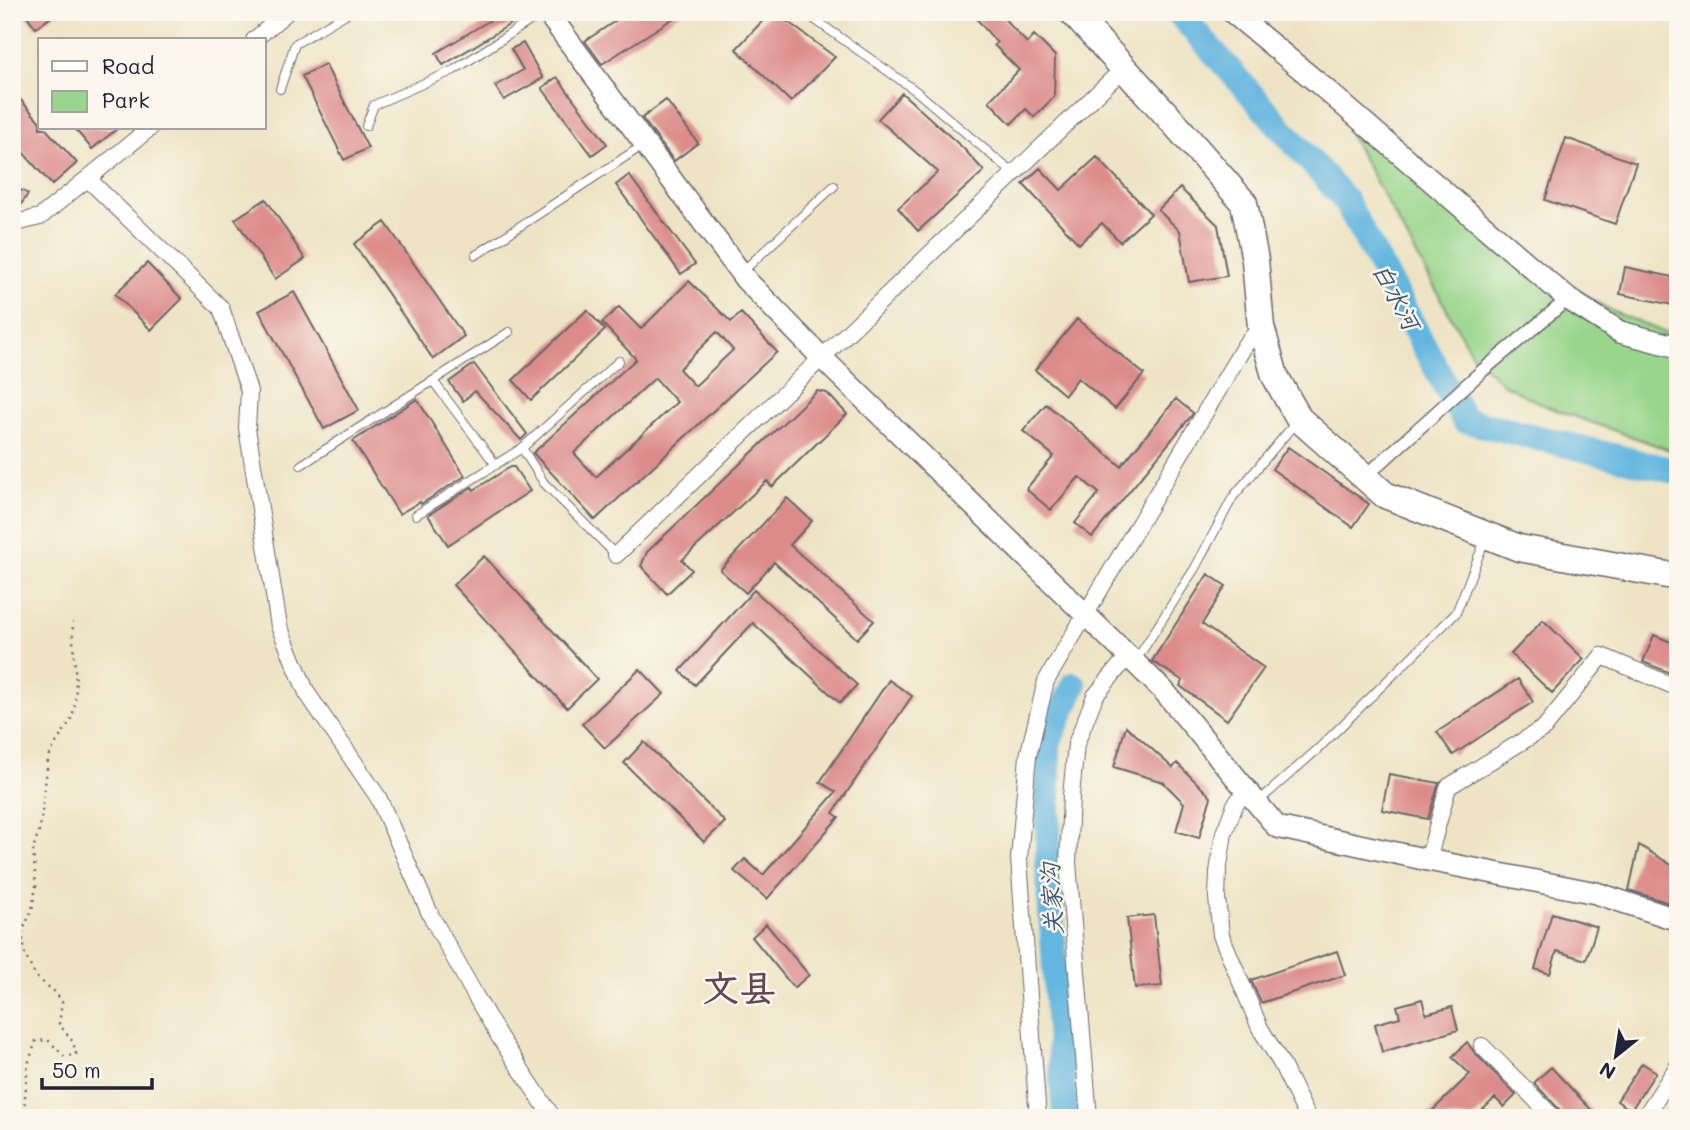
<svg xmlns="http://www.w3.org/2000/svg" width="1690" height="1130" viewBox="0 0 1690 1130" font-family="Mali,'LXGW WenKai TC',sans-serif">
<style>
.green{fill:#98d68b;stroke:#5d7c63;stroke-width:2}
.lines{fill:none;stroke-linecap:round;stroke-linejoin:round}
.river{stroke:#63b6df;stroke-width:26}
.building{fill:#dc8b8a;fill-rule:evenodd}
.service-casing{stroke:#69666b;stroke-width:10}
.pedestrian-casing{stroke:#69666b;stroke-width:15}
.minor-casing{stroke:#69666b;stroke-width:18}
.tertiary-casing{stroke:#69666b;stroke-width:24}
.trunk-casing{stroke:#69666b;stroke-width:29}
.path{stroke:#69666b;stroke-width:2.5;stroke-dasharray:2 5;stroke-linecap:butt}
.service{stroke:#fff;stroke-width:8}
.pedestrian{stroke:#fff;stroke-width:12}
.minor{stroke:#fff;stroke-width:16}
.tertiary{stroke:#fff;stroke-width:21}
.trunk{stroke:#fff;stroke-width:26}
.labels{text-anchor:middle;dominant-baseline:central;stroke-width:5;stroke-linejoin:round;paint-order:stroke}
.water-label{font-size:24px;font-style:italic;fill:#395674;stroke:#fbf7ec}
.town-label{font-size:37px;font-weight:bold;fill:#634757;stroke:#fbf7ec}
</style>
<rect width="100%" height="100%" fill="#fbf7ec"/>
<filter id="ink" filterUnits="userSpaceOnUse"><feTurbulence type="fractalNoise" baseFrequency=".0143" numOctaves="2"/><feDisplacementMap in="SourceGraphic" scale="14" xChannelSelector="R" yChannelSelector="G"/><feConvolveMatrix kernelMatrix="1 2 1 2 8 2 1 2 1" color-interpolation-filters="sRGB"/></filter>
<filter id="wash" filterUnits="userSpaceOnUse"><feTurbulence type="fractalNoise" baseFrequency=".00686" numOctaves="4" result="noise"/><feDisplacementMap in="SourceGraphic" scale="28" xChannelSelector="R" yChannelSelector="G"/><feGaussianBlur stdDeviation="1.57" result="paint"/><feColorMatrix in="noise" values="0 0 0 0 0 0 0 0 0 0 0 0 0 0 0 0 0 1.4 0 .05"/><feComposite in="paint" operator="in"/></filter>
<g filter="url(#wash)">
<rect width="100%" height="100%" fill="#eee4c5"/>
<path class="green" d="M 1362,116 L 1530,263 L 1612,311 L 1678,338 L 1678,453 L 1548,407 L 1504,385 L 1472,355 L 1349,133 Z"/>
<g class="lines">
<path class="river" d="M 1178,12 L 1345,200 L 1464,420 L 1678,472
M 1065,1118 L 1048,866 L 1048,743 L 1074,685"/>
</g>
<g id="blocks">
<path class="building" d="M 24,12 L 58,12 L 36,28 Z
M 492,12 L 512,12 L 517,20 L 443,65 L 436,53 L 495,17 Z
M 629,12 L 683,12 L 602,64 L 585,41 Z
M 771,12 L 775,12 L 835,57 L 791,102 L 736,49 Z
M 971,12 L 998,12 L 1027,43 L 1034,35 L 1055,56 L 1054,97 L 1034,117 L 1026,109 L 1011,124 L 989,101 L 1019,70 L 994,45 L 997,43 Z
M 523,43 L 543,78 L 504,100 L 495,86 L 523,70 L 511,49 Z
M 325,64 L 368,148 L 344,160 L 302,76 Z
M 557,77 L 607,144 L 592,155 L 542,88 Z
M 12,90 L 40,122 L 40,128 L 45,128 L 77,163 L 52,185 L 12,140 Z
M 902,93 L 964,149 L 984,171 L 918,231 L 898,208 L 938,172 L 878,119 Z
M 666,100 L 698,143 L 674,161 L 642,118 Z
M 74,128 L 118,128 L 92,149 Z
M 1566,138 L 1636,163 L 1615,224 L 1545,200 Z
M 1097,157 L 1151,214 L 1120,242 L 1102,223 L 1079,244 L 1023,184 L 1040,168 L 1061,190 Z
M 629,175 L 695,264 L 681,274 L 616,185 Z
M 12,185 L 28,194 L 16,212 L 12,213 Z
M 1180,188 L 1218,225 L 1227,276 L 1189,282 L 1180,231 L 1158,210 Z
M 266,199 L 305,259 L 275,279 L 235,219 Z
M 385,222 L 464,336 L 433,359 L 354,244 Z
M 147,263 L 182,299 L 151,330 L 115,294 Z
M 1625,267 L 1678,278 L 1678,306 L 1620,294 Z
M 689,281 L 731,322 L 741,313 L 777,352 L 595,520 L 533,453 L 636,359 L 602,323 L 619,307 L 641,329 ZM 717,332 L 733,350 L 695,386 L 679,369 ZM 655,378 L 677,402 L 596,477 L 574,453 Z
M 294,292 L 359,410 L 324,429 L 259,311 Z
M 587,310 L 605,330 L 531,400 L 513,380 Z
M 1077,319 L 1144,374 L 1115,409 L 1078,378 L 1065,395 L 1035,370 Z
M 474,364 L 527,434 L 521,440 L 475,391 L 463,401 L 449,382 Z
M 817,391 L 827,393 L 847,414 L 772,487 L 767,481 L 682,560 L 692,570 L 667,594 L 641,566 L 647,552 Z
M 417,399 L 465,476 L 421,504 L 420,502 L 399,514 L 353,441 Z
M 1176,399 L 1193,413 L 1192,415 L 1092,537 L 1075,523 L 1099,493 L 1079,477 L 1051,510 L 1026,489 L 1054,456 L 1023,431 L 1046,404 L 1121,466 Z
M 1288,447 L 1369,504 L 1353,527 L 1272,469 Z
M 510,467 L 514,467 L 530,491 L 448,545 L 428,515 L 472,487 L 474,490 Z
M 787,498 L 812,521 L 790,545 L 874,621 L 857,639 L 774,562 L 746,593 L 720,570 Z
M 484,556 L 597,679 L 567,708 L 453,585 Z
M 1208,574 L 1226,586 L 1202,624 L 1264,668 L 1227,720 L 1180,686 L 1183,681 L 1152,661 Z
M 754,590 L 857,685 L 840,703 L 753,623 L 695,685 L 680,671 Z
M 1543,620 L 1584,659 L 1552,693 L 1511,654 Z
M 1654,635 L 1678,645 L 1678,676 L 1643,662 Z
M 640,669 L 664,694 L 605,748 L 582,724 Z
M 1518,679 L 1533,702 L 1453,755 L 1437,732 Z
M 889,680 L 912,696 L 833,813 L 839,817 L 767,899 L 734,871 L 745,859 L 763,875 L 836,792 L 820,782 Z
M 1126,726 L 1173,768 L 1177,763 L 1211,797 L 1199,838 L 1176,831 L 1184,803 L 1163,782 L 1114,767 Z
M 644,742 L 725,822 L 704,842 L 624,763 Z
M 1389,774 L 1439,783 L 1428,819 L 1382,810 Z
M 1639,845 L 1678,869 L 1678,906 L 1629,890 Z
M 1552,913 L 1597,927 L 1586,960 L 1557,951 L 1550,974 L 1535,969 Z
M 1154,915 L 1162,986 L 1135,988 L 1127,918 Z
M 766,924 L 809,975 L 794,988 L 752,937 Z
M 1337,951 L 1345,975 L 1261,1003 L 1251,980 Z
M 1422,999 L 1426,1014 L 1452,1007 L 1458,1030 L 1382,1052 L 1375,1024 L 1400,1017 L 1397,1006 Z
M 1467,1042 L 1475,1053 L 1516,1095 L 1504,1107 L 1495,1098 L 1474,1118 L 1425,1118 L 1470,1074 L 1452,1057 Z
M 1642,1063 L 1656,1072 L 1631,1110 L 1617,1101 Z
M 1551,1067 L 1599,1118 L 1564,1118 L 1561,1111 L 1534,1083 Z"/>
</g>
</g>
<g filter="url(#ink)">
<use href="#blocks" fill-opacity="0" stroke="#69666b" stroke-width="2"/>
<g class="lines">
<g class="service-casing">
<path id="service" d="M 804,12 L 916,91 L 1014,174
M 280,89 L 295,44 L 349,12
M 366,126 L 374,105 L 454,70 L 544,12
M 476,255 L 645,144
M 743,271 L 834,186
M 433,381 L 496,465
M 522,448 L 544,483 L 616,555
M 301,465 L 509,332
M 416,515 L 522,448 L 619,361
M 1135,662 L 1195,568 L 1233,497 L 1297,421
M 1259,801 L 1318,749 L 1456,613 L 1485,540"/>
</g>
<g class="pedestrian-casing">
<path id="pedestrian" d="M 1365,477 L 1482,371 L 1568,299"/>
</g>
<g class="minor-casing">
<path id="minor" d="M 254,40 L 287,12
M 88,179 L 221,308 L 249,391 L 247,428 L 279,626 L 307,693 L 378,797 L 431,916 L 476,997 L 500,1038 L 553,1118
M 12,224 L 40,217 L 150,128
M 616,555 L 1124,68
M 1246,790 L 1235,805 L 1224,833 L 1218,872 L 1217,898 L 1221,935 L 1260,1028 L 1281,1063 L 1308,1118
M 1428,860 L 1448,787 L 1544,728 L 1602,656 L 1678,688
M 1482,1046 L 1554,1118
M 1038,1118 L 1019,859 L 1028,756 L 1046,681 L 1245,345 L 1261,327
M 1089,1118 L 1068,863 L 1071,796 L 1076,744 L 1095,696 L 1128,656
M 1644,1118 L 1678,1066"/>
</g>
<g class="tertiary-casing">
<path id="tertiary" d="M 547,12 L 746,280 L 822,358 L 1164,691 L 1277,827 L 1428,860 L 1596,893 L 1678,920
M 1232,12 L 1318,83 L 1568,299 L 1620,332 L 1678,347"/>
</g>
<g class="trunk-casing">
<path id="trunk" d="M 1072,12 L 1167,115 L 1244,203 L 1255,260 L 1261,327 L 1275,376 L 1299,419 L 1385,495 L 1519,548 L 1678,577"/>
</g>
<path class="path" d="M 23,1118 L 28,1064 L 36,1041 L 48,1040 L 65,1057 L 76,1054 L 73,1042 L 59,1024 L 62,1002 L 55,992 L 36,977 L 25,955 L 22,932 L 32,910 L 36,886 L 33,849 L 40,828 L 48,760 C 53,745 63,734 70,721 C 82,696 71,650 73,622"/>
<use href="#service" class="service"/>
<use href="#pedestrian" class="pedestrian"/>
<use href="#minor" class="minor"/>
<use href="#tertiary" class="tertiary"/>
<use href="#trunk" class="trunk"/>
</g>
</g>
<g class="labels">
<g class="water-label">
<text transform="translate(1397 296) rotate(62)">白水河</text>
<text transform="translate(1051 899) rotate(-93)">关家沟</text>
</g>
<g class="town-label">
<text x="739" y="986">文县</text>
</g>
</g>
<rect width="1690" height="1130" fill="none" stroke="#fbf7ec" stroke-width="42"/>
<rect x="38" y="38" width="228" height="91" fill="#fbf7ec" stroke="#a4a2a5" stroke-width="2"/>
<rect x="52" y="61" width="35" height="10" fill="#ffffff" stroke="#a4a2a5" stroke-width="2"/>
<text x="102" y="74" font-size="21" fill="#22223b">Road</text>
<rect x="52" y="91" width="35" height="21" fill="#98d68b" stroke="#a4a2a5" stroke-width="2"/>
<text x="102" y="108" font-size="21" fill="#22223b">Park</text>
<g transform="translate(1616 1056) rotate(210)" stroke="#fbf7ec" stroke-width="5" paint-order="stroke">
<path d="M0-5L12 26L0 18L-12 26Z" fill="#22223b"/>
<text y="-10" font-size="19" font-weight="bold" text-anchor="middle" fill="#22223b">N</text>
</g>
<path d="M42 1078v10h110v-10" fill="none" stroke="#22223b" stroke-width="3.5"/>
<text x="52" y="1078" font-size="21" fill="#22223b" stroke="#fbf7ec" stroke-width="5" paint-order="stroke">50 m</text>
</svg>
